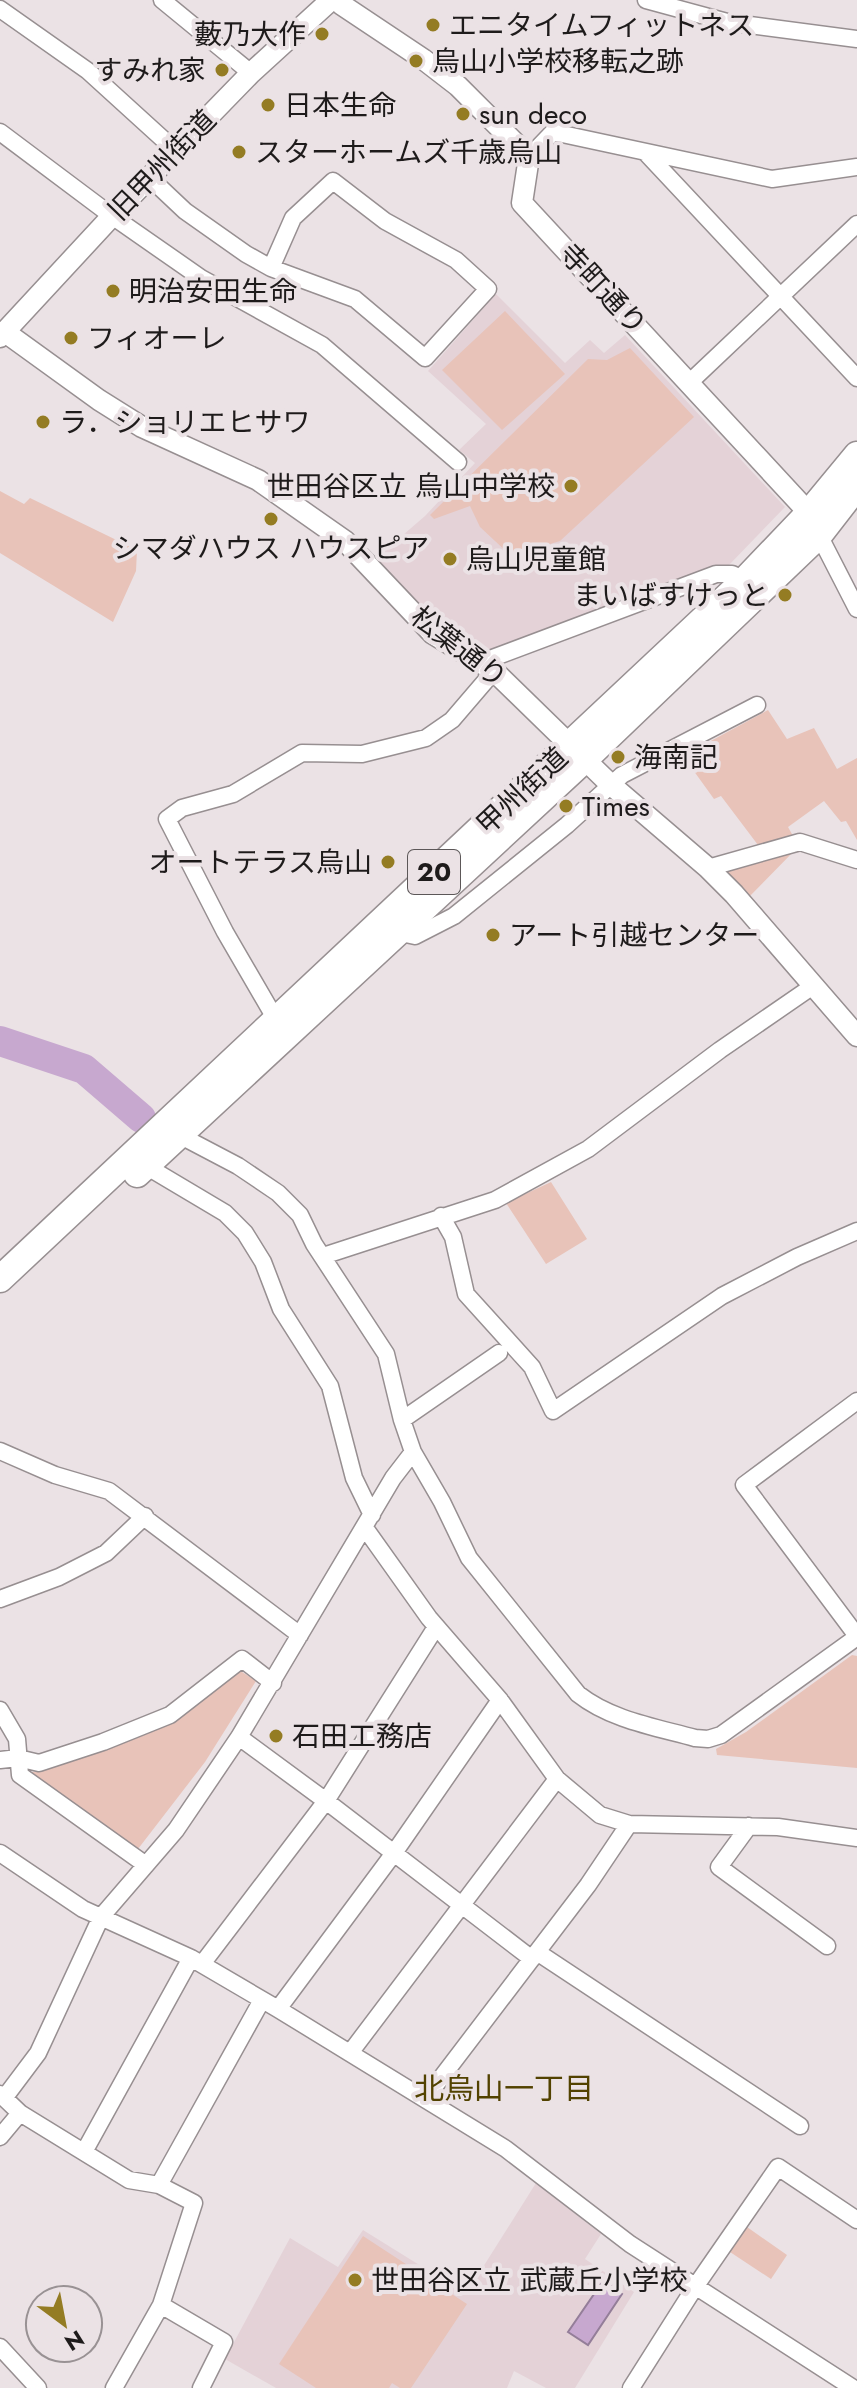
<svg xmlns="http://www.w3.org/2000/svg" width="857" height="2388" viewBox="0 0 857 2388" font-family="Jost,'Noto Sans JP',sans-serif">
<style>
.built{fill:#e4d2d7}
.green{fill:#e8c3b9}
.water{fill:#c7a8cf;stroke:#947e99;stroke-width:2}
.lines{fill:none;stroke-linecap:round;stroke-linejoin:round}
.river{stroke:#c7a8cf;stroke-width:30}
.minor-casing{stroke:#978f91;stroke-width:19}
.tertiary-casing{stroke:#978f91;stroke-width:23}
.trunk-casing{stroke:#978f91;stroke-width:29}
.minor{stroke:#fff;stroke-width:16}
.tertiary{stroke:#fff;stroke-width:20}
.trunk{stroke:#fff;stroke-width:26}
.poi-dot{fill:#947c23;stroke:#ebe2e5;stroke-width:3}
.labels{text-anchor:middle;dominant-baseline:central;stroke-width:8;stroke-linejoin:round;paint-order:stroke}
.shield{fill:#ebe2e5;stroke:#5c5758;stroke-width:2}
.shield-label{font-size:26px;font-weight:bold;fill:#1e1b1b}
.poi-label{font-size:28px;fill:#1e1b1b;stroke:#ebe2e5;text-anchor:start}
.street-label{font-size:28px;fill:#1e1b1b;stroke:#ebe2e5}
.neighbourhood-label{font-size:30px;fill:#524200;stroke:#ebe2e5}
</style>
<rect width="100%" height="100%" fill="#ebe2e5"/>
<path class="built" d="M 496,294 L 565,363 L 590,340 L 604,353 L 625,335 L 785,507 L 729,565 L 489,653 L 461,641 L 441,628 L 374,560 L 425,516 L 475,463 L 459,450 L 486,424 L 428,371 Z
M 536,2183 L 601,2234 L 585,2259 L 634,2292 L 575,2388 L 546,2388 L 514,2371 L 507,2388 L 276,2388 L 225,2359 L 290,2238 L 338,2267 L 363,2230 L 466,2294 Z"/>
<path class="green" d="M 505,311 L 565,374 L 502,430 L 442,370 Z
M 630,348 L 694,417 L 560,541 L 511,556 L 480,527 L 470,506 L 434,519 L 430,515 L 588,359 L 607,360 Z
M 0,491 L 24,504 L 30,498 L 137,550 L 136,571 L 113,622 L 0,553 Z
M 768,710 L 787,739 L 814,728 L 837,769 L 857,758 L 857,840 L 846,821 L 841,822 L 824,801 L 788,827 L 793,836 L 758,845 L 721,796 L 714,799 L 683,756 Z
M 798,847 L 749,897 L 740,885 L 721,871 Z
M 551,1182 L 587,1239 L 546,1264 L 506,1203 Z
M 852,1655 L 857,1656 L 857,1768 L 717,1755 L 716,1749 L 746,1732 Z
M 238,1672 L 242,1672 L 256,1681 L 205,1762 L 138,1849 L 23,1773 L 41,1771 L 217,1688 Z
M 747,2227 L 787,2255 L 771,2279 L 730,2252 Z
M 363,2236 L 467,2304 L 411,2388 L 400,2388 L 392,2383 L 389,2388 L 316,2388 L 279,2364 Z"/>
<path class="water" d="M 603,2281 L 622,2294 L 588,2345 L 568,2332 Z"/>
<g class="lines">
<path class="river" d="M 0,1041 L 84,1069 L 141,1118"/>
<g class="minor-casing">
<path id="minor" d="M 162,0 L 251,73
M 646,0 L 727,22 L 857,39
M 0,9 L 88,71 L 176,151
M 0,132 L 112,216 L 201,278 L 322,345 L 458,462
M 647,154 L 857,378
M 529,157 L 553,132 L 772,179 L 857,167
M 150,178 L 185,211 L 246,254 L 271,268 L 355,299 L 425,358 L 488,289 L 456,260 L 385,221 L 333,181 L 293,218 L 271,268
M 690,382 L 857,224
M 819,535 L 857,609
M 482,662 L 716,574 L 732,574 L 745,580
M 708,868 L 800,842 L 857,860
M 396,932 L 415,936 L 454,916 L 567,825 L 622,775 L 757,705
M 275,1018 L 225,932 L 167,819 L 182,808 L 233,794 L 302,753 L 362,754 L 426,738 L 452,720 L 494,671
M 179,1135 L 238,1166 L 278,1193 L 300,1215 L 314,1244 L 386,1354 L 402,1420 L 413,1452 L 442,1502 L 469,1558 L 578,1694 C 611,1720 655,1727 695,1738 L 708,1739 L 721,1735 L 857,1637
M 146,1166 L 225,1213 L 245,1233 L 263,1262 L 281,1309 L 330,1386 L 354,1478 L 372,1515
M 441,1216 L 453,1237 L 466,1294 L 532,1367 L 553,1411 L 722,1296 L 797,1257 L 857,1231
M 323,1256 L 495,1200 L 588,1149 L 720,1050 L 813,986
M 857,1401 L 744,1485 L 857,1636
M 402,1420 L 499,1353
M 0,1451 L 55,1475 L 109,1491 L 300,1635
M 365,1528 L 429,1618 L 500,1700 L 557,1779 L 600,1815 L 629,1824 L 778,1827 L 857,1838
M 0,1599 L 59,1577 L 106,1553 L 145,1516
M 0,1710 L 17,1739 L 20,1775 L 146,1865
M 239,1737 L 326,1801 L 532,1959
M 0,1760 L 18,1758 L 39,1763 L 103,1742 L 170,1715 L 242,1659 L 273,1683
M 749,1826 L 719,1867 L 827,1946
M 0,1853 L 83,1909 L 191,1958 L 278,2009 L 506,2149 L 630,2244 L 853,2388
M 537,1952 L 800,2126
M 202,1964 L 326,1801 L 436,1627
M 278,2009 L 394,1853 L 500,1700
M 350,2053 L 557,1779
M 0,2094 L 20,2113 L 129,2180 L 159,2185 L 194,2203 L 161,2305 L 114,2388
M 5,2097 L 38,2053 L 101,1917 L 176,1830 L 239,1737 L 393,1478 L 413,1452
M 425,2099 L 588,1885 L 629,1824
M 0,2137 L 20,2113
M 84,2152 L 191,1958
M 159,2185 L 262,2000
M 161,2305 L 224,2342 L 201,2388
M 0,2347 L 38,2388
M 631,2388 L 695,2287 L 778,2167 L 857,2220"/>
</g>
<g class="tertiary-casing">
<path id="tertiary" d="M 339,0 L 342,5 L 423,59 L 458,86 L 529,157 L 522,203 L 809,513 L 814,524
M 5,332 L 99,400 L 142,427 L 258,480 L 345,541 L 433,634 L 494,671 L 610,784 L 708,868 L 734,894 L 857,1036
M 0,337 L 112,216 L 251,73 L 331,0"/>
</g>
<g class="trunk-casing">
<path id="trunk" d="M 137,1174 L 585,759 L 819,535 L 857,486
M 0,1279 L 745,580 L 809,513 L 857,455"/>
</g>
<use href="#minor" class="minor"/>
<use href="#tertiary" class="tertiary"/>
<use href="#trunk" class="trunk"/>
</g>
<g class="poi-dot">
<circle cx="433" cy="25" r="8"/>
<circle cx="322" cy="34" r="8"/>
<circle cx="416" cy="61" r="8"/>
<circle cx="222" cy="70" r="8"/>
<circle cx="268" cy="105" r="8"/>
<circle cx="463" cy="114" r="8"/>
<circle cx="239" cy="152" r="8"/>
<circle cx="113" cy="291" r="8"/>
<circle cx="71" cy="338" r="8"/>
<circle cx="43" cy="422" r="8"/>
<circle cx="571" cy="486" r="8"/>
<circle cx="271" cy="519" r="8"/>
<circle cx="450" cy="559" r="8"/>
<circle cx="785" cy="595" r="8"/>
<circle cx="618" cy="757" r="8"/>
<circle cx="566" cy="806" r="8"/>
<circle cx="388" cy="862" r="8"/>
<circle cx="493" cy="935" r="8"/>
<circle cx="276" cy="1736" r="8"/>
<circle cx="355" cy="2280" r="8"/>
</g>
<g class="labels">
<rect class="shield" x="408" y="850" width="52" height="44" rx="6"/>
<g class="shield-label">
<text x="434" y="872">20</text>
</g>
<g class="poi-label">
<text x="449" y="25">エニタイムフィットネス</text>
<text x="306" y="34" text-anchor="end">藪乃大作</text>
<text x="432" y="61">烏山小学校移転之跡</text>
<text x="206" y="70" text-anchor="end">すみれ家</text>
<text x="284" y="105">日本生命</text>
<text x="479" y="114">sun deco</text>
<text x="255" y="152">スターホームズ千歳烏山</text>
<text x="129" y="291">明治安田生命</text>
<text x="87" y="338">フィオーレ</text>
<text x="59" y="422">ラ．ショリエヒサワ</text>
<text x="555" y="486" text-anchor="end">世田谷区立 烏山中学校</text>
<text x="271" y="548" text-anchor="middle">シマダハウス ハウスピア</text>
<text x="466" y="559">烏山児童館</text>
<text x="769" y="595" text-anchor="end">まいばすけっと</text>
<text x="634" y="757">海南記</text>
<text x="582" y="806">Times</text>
<text x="372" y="862" text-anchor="end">オートテラス烏山</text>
<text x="509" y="935">アート引越センター</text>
<text x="292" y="1736">石田工務店</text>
<text x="371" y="2280">世田谷区立 武蔵丘小学校</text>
</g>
<g class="street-label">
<text transform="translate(162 165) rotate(-46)">旧甲州街道</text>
<text transform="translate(603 289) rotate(47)">寺町通り</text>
<text transform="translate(459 647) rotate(38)">松葉通り</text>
<text transform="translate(522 791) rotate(-43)">甲州街道</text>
</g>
<g class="neighbourhood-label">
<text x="504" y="2088">北烏山一丁目</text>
</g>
</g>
<g transform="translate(64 2324) rotate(148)"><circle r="38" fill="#ebe2e5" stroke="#999294" stroke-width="2"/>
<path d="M0-6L14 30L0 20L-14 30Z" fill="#947c23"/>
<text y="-12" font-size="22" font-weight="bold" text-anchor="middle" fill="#1e1b1b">N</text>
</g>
</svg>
